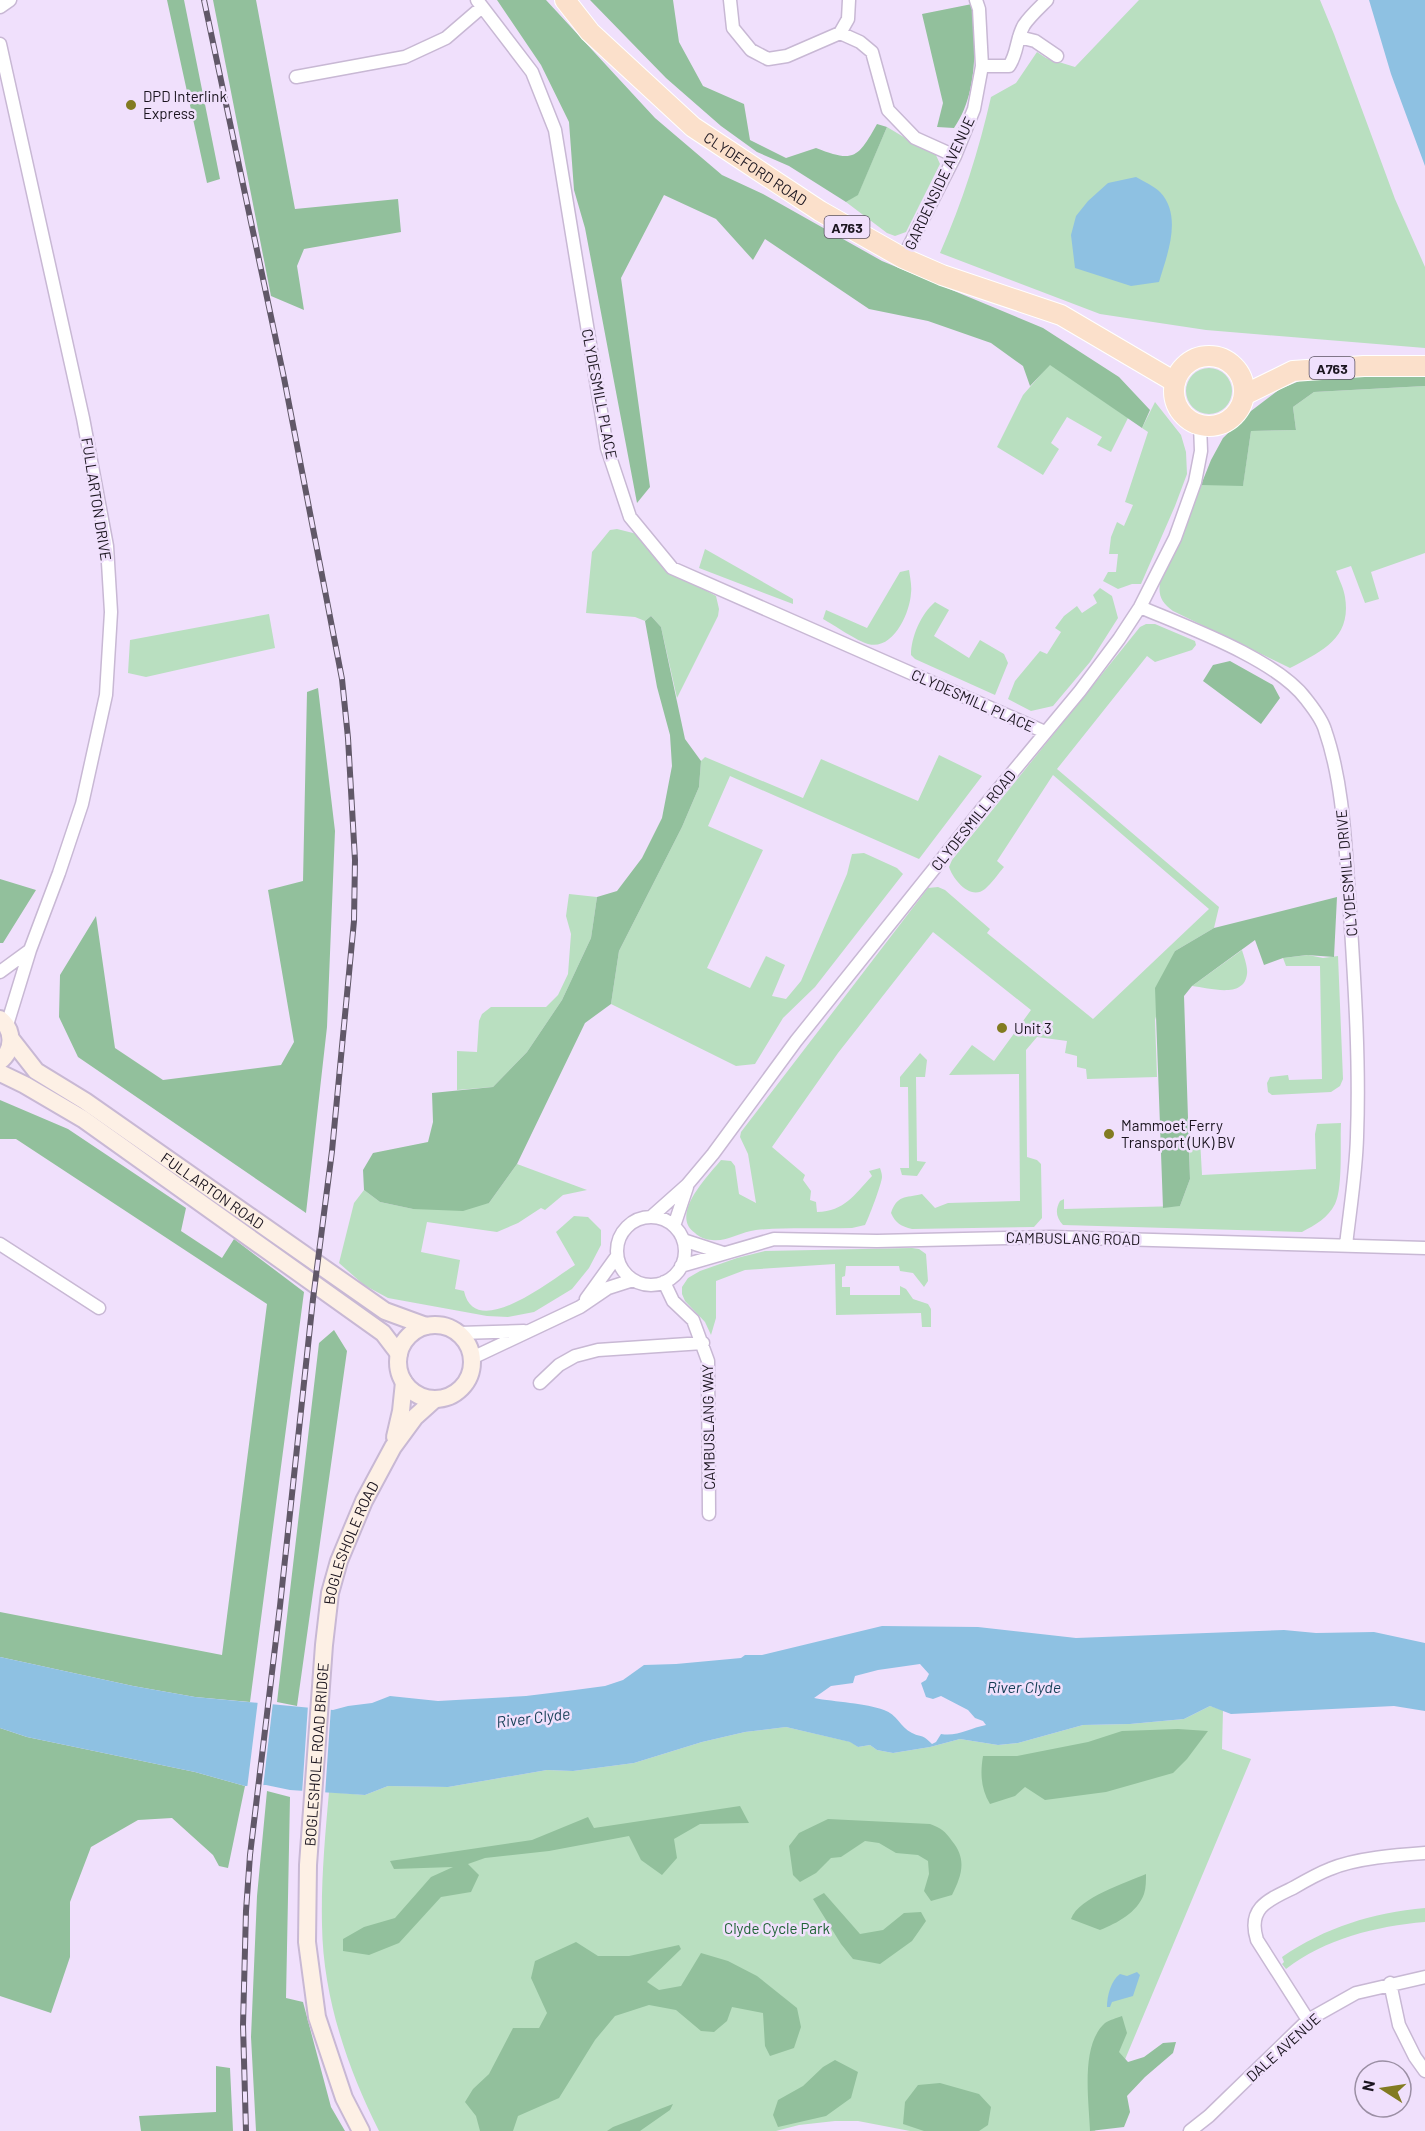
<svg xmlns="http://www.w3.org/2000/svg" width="1425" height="2131" viewBox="0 0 1425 2131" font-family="Barlow,sans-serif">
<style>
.green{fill:#b9dfc0}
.forest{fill:#92c09c}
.water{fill:#8ec1e2;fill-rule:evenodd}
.pier{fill:#f0e0fc}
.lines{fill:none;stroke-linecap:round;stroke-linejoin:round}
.street-casing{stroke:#c8b8d4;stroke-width:15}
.secondary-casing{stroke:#c8b8d4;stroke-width:20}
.primary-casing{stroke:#fff;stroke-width:22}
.street{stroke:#fff;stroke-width:12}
.secondary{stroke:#fdf0e5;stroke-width:16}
.primary{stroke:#fbe0cb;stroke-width:20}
.rail-casing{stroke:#615868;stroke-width:6}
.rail{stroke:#f0e0fc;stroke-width:4;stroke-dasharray:11;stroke-linecap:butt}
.poi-dot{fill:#827b21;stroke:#f0e0fc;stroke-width:2}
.labels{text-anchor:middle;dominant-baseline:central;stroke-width:5;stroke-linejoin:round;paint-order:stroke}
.shield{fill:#f0e0fc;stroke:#5b5261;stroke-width:1.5}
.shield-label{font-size:14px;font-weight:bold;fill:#1b151f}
.poi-label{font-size:15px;fill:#1b151f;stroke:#f0e0fc;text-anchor:start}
.street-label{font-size:15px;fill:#1b151f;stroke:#f0e0fc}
.park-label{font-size:15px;fill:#1f6335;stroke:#f0e0fc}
.water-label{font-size:16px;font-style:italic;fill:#143e55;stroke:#f0e0fc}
</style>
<rect width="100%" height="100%" fill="#f0e0fc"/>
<path class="green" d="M 1139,0 L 1320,0 L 1334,34 L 1395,199 L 1425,267 L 1425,348 L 1206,330 L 1100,314 L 940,253 C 962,203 979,150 991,97 L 1016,83 L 1037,52 L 1046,58 L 1075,67 Z
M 887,127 L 917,145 L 935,153 L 940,164 L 906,232 L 895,236 L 887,233 L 846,202 L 858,194 Z
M 1050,364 L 1128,418 L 1111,452 L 1097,445 L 1102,437 L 1067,417 L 1051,443 L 1059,449 L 1043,475 L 997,447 L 1023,395 Z
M1186 391a23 23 0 1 1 46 0a23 23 0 1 1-46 0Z
M 1425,386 L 1425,553 L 1371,572 L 1379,599 L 1365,603 L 1351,566 L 1336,571 C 1339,579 1344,589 1345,597 C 1352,639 1320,652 1290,668 L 1173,611 C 1162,603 1158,596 1160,583 L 1201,485 L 1243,485 L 1251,431 L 1296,430 L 1293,407 L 1314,392 Z
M 1155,402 L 1181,435 L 1186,452 L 1187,474 L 1175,506 L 1141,584 L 1132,584 L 1118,589 L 1103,581 L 1108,572 L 1116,572 L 1118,554 L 1109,554 L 1111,537 L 1117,522 L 1124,526 L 1133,505 L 1125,502 L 1148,432 L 1142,428 Z
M 617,529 L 637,534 L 650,551 L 672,572 L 716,596 L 719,609 L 718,616 L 677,698 L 661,627 L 651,616 L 645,621 L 635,617 L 586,613 L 592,552 L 610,530 Z
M 705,549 L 793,599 L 793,604 L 699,568 Z
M 909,570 C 910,577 912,586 911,593 C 910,613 893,651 868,644 C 857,641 834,625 823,619 L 826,610 L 867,628 L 900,572 Z
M 1100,588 L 1112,596 L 1118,618 L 1090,662 L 1053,706 L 1031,711 L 1008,699 L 1015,681 L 1040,651 L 1047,654 L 1061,632 L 1055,628 L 1064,616 L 1077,606 L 1082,613 L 1097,603 L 1093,595 Z
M 935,602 L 949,610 L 934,636 L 969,658 L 980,640 L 1004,654 L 1008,663 L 995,695 L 915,659 L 911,655 C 911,637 921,614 935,602 Z
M 269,614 L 275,648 L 146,677 L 128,673 L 130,640 Z
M 1146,624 L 1155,624 L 1195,641 L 1196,645 L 1192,650 L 1155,662 L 1147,656 L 1057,769 L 1219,907 L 1214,928 L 1175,951 L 1155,1020 L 1157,1077 L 1087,1079 L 1086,1069 L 1077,1067 L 1077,1056 L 1065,1053 L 1067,1041 L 1037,1037 L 1026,1050 L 1027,1157 L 1037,1160 L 1041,1164 L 1042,1218 L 1034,1227 L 912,1229 C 901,1226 896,1224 891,1213 C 897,1195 905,1198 922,1194 L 935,1208 L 948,1203 L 1020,1201 L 1019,1074 L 949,1075 L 972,1045 L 994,1061 L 1031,1010 L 933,932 L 838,1053 L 772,1147 L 805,1175 L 803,1180 L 811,1191 L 810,1200 L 816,1202 L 817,1212 C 845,1211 854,1195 872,1176 L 869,1171 L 880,1168 C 881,1171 882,1174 882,1177 C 882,1183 868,1220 865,1225 L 852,1228 C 821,1229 788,1227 756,1230 C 741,1232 726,1242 712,1240 C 706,1240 699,1237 695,1233 C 669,1215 708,1176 721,1160 L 731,1161 L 735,1166 L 739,1194 L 756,1203 L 748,1154 L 740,1137 L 741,1132 L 928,888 L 938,887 L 945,890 L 990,929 L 987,933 L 1093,1019 L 1209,909 L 1053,775 L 997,861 L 1004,867 C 998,874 992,883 985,889 C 970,901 953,879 949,867 L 952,860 L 1140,627 Z
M 939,755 L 982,776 L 919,859 L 730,776 L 708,826 L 763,850 L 707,968 L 750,988 L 766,956 L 785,965 L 772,996 L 786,999 L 801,981 L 847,874 L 852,854 L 864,853 L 897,868 L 903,874 L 815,987 L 783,1018 L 755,1064 L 736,1066 L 611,1004 L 619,951 L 682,827 L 699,787 L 701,761 L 705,757 L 803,798 L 821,759 L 918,801 Z
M 569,894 L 597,897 L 591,938 L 562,1000 L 527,1052 L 493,1087 L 457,1090 L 457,1051 L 477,1052 L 479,1021 L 482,1014 L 491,1007 L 546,1007 L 558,995 L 568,974 L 571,934 L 566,916 Z
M 1242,950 C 1244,957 1248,967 1247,974 C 1244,999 1210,988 1192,986 Z
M 1308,955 L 1323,958 L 1338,956 L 1343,1079 L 1340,1086 L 1331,1092 L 1272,1095 L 1268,1092 L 1267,1083 L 1270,1077 L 1288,1075 L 1289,1080 L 1322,1079 L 1320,966 L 1286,966 L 1283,958 Z
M 920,1053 L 927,1060 L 925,1077 L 916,1077 L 917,1161 L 926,1162 L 917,1176 L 902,1175 L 900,1168 L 909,1168 L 908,1087 L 900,1087 L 900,1077 Z
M 1341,1123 C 1340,1143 1343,1188 1335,1204 C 1328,1218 1315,1225 1302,1232 L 1063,1225 C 1056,1217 1055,1210 1060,1201 L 1064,1199 L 1064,1209 L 1180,1206 L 1190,1179 L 1189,1141 L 1200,1139 L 1202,1175 L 1316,1169 L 1315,1134 L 1317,1124 Z
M 517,1164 L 587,1190 L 563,1195 L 545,1210 L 541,1208 L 518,1223 L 497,1232 L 427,1222 L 421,1252 L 460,1260 L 455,1289 L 464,1291 C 475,1342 551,1280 575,1265 L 556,1232 L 574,1216 L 588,1217 L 601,1230 L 601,1245 L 589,1268 L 572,1289 L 534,1312 L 508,1317 L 487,1316 L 388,1298 L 364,1285 L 339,1263 L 354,1203 L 364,1190 L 380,1202 L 413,1209 L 489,1203 Z
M 912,1248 L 919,1249 L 926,1254 L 928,1281 L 924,1287 L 913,1273 L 900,1271 L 899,1266 L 846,1266 L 845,1276 L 842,1277 L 842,1287 L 850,1287 L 850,1295 L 900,1295 L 900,1286 L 906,1289 L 913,1299 L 928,1304 L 931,1309 L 931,1327 L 922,1327 L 921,1313 L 836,1315 L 835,1264 L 745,1270 L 716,1281 L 716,1318 L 711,1335 L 705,1322 L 685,1301 L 682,1294 L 682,1287 L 688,1278 L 700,1271 L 737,1258 L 765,1251 Z
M 1210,1706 L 1223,1710 L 1222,1749 L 1251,1759 L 1095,2131 L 910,2131 L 858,2121 L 835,2121 L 799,2125 L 776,2131 L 379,2131 C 347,2067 323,1997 322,1925 C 321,1881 325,1836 329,1792 L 365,1795 L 388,1786 L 448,1787 L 547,1770 L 573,1771 L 634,1763 L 702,1742 L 745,1732 L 786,1727 L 851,1742 L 858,1747 L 870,1745 L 877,1750 L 893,1753 L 930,1747 L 960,1739 L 998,1745 L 1018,1743 L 1083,1725 L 1130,1724 L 1184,1719 Z
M 1425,1908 L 1425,1922 C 1376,1926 1325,1939 1286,1969 L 1282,1964 L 1284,1962 L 1282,1957 C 1326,1927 1372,1913 1425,1908 Z"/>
<path class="forest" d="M 167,0 L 184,0 L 220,179 L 207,183 Z
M 213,0 L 256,0 L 295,209 L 398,199 L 401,232 L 304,249 L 297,266 L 304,310 L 271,296 Z
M 497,0 L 546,0 L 655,118 L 722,175 L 763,194 L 882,261 L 1043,328 L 1119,377 L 1150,410 L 1142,428 L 1050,365 L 1030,386 L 1023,366 L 991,343 L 928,321 L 869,309 L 765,239 L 753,260 L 716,219 L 664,195 L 621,278 L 650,487 L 637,503 L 585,228 L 574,190 L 569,122 L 541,65 Z
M 590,0 L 673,0 L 679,42 L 703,86 L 744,104 L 750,140 L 786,158 L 816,148 C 854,163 858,158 877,124 L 887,127 L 858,195 L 846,202 L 789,166 L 757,152 L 721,126 L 666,78 Z
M 972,4 C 976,44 978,94 954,128 L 937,127 L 943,103 L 922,14 Z
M 1425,370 L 1425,386 L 1314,392 L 1293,407 L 1296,430 L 1251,431 L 1243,486 L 1201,485 L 1211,460 L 1223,438 L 1251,411 L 1280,389 L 1314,375 Z
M 651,616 L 661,627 L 685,739 L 701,761 L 699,787 L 682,827 L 619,951 L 611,1004 L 585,1023 L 517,1164 L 489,1203 L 463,1211 L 413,1209 L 380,1202 L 364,1190 L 363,1170 L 373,1153 L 428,1142 L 433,1122 L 432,1093 L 493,1087 L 527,1052 L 562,1000 L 591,938 L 597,897 L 617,891 L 642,858 L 662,818 L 672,766 L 670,735 L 657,687 L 645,621 Z
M 1230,661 L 1273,685 L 1280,698 L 1261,724 L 1203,681 L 1213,665 Z
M 318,688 L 335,831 L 327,1027 L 306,1213 L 78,1057 L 59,1017 L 60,975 L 96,916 L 115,1048 L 163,1080 L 281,1065 L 294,1042 L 268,890 L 303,881 L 307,692 Z
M 0,879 L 36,890 L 3,943 L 0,943 Z
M 1337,897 L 1334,957 L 1307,955 L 1283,958 L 1264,965 L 1255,940 L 1192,986 L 1184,996 L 1190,1179 L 1180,1206 L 1163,1208 L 1155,988 L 1175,951 L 1214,928 Z
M 0,1100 L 68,1129 L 186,1208 L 181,1231 L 222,1258 L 234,1239 L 304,1292 L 250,1702 L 195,1697 L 133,1686 L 0,1657 L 0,1612 L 222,1655 L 267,1304 L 16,1139 L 0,1139 Z
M 334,1330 L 347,1351 L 297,1706 L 277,1702 L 319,1343 Z
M 0,1728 L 27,1737 L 195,1772 L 245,1786 L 228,1868 L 219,1866 L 213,1855 L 172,1818 L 138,1820 L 91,1847 L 70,1902 L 70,1957 L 51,2013 L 0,1996 Z
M 1178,1729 L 1208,1731 L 1187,1759 L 1173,1773 L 1106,1792 L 1045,1800 L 1025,1787 L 1015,1796 L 990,1804 C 981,1789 980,1774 983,1756 L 1017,1756 L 1088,1742 L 1122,1731 Z
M 267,1791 L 290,1797 L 286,1998 L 303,2002 L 331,2107 L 345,2131 L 256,2131 L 251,2037 L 257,1896 Z
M 740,1806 L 749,1823 L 700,1824 L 674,1839 L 677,1858 L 662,1875 L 641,1860 L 629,1836 L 549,1851 L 485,1858 L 468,1864 L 479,1875 L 471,1892 L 441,1897 L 399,1943 L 369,1955 L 343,1951 L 343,1939 L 364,1927 L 395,1918 L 431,1877 L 453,1867 L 394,1869 L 390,1861 L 532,1840 L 588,1817 L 594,1828 Z
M 828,1819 L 930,1824 C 941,1828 945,1831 952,1841 C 967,1859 962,1875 952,1895 L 931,1901 L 924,1891 L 929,1874 L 928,1861 L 918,1855 L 896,1853 L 879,1843 L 865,1841 L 841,1857 L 831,1858 L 816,1873 L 800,1882 L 793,1875 L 789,1846 L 799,1833 Z
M 1146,1874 C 1146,1880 1146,1888 1144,1894 C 1137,1913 1117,1923 1100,1930 L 1071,1919 C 1079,1897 1126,1883 1146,1874 Z
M 824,1893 L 860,1934 L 883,1930 L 904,1913 L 921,1912 L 926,1921 L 912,1941 L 880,1964 L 853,1959 L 841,1944 L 813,1899 Z
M 576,1942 L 598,1956 L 629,1956 L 679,1945 L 681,1949 L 647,1982 L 659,1990 L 681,1986 L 701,1953 L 728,1961 L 757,1976 L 797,2008 L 801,2027 L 794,2048 L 770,2056 L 765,2046 L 763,2013 L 732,2007 L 727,2021 L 714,2032 L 701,2031 L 676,2010 L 649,2005 L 615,2016 L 595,2040 L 559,2098 L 518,2116 L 513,2131 L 480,2131 L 476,2116 L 465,2102 L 473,2089 L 489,2074 L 513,2028 L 539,2028 L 547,2013 L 531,1978 L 535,1961 Z
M 1122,2016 L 1127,2033 L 1119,2052 L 1128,2062 L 1144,2057 L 1163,2043 L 1176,2042 L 1173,2053 L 1145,2077 L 1127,2096 L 1130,2112 L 1124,2127 L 1090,2131 C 1089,2101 1080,2045 1105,2023 C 1109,2020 1117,2018 1122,2016 Z
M 835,2060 L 858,2072 L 851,2098 L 826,2116 L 778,2127 L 773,2115 L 778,2100 L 803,2086 L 823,2067 Z
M 216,2066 L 230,2068 L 233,2131 L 141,2131 L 139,2116 L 216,2112 Z
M 940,2083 L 979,2094 L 991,2107 L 988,2125 L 979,2131 L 924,2131 L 903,2124 L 905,2102 L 918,2085 Z
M 673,2104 L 670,2110 L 640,2131 L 607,2131 L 613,2127 Z"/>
<path class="water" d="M 1369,0 L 1425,0 L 1425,166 L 1391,74 Z
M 1136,177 C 1143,181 1154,186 1160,192 C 1183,216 1167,255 1159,282 L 1131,286 L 1075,268 L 1071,235 L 1076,216 L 1088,201 L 1108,183 Z
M 882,1626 L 978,1627 L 1076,1638 L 1284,1630 L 1316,1633 L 1374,1632 L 1425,1643 L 1425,1711 L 1394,1706 L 1231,1714 L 1210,1706 L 1184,1719 L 1130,1724 L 1083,1725 L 1018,1743 L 998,1745 L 960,1739 L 930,1747 L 893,1753 L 877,1750 L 870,1745 L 858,1747 L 850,1742 L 786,1727 L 745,1732 L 702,1742 L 634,1763 L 573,1771 L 547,1770 L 448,1787 L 388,1786 L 365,1795 L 290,1790 L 266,1785 L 245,1786 L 195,1772 L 27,1737 L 0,1728 L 0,1657 L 133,1686 L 195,1697 L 333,1710 L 348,1706 L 372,1703 L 390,1696 L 438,1701 L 526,1696 L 575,1690 L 605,1686 L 623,1680 L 644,1665 L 676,1664 L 741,1658 L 745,1655 L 762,1655 ZM 920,1664 L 929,1674 L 926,1680 L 921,1683 L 926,1697 L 933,1699 L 941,1696 L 968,1710 L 975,1718 L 983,1721 L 986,1725 C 970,1728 957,1737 941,1734 L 936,1742 L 932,1744 C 921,1733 922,1738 912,1733 C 900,1727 897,1714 884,1710 C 866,1703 835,1702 814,1698 L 831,1686 L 853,1683 L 855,1676 L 878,1670 Z
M 1137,1972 L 1140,1975 L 1133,1996 L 1112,2002 L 1110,2007 L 1107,2007 C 1107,1996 1111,1980 1120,1974 L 1127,1976 Z"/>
<path class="pier" d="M 258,1700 L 273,1702 L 263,1788 L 247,1789 Z
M 308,1705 L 331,1707 L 325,1795 L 302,1794 Z"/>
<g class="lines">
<g class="street-casing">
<path id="street" d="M 477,0 L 532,72 L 555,130 L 607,448 L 630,517 L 672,568 L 1045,732
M 730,0 L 733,28 L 751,50 L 768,59 L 787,56 L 840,33 L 860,42 L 872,52 L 888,110 L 915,138 L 955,156
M 0,7 L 10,0
M 840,33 L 848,19 L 849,0
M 1019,37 L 1035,41 L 1057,56
M 0,44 L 83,418 L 107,546 L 111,612 L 106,695 L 82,804 L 59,873 L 30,950 L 7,1025
M 982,66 L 1009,66 C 1018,53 1016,38 1024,25 C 1030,16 1039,8 1047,0
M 296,77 L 405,57 L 446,38 L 482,7
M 903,258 L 955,156 L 974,109 L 982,66 L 979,9 L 976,0
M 1140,607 C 1187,627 1276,659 1306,699 C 1313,708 1322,719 1325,730 C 1343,782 1345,841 1349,896 C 1354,976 1360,1056 1357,1137 C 1356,1173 1350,1209 1346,1245
M 0,972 L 30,950
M 651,1217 L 687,1185 L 713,1154 L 796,1041 L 982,809 L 1080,691 L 1119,639 L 1140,607 L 1175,538 L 1195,482 L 1201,451 L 1200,425
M617 1251a34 34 0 1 1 68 0a34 34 0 1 1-68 0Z
M 674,1226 L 687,1187
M 683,1240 L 723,1253
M 0,1244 L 99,1308
M 681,1266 L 774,1239 L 877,1241 L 1051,1237 L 1425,1248
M 664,1282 L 673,1301 L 693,1320 L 708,1361 L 709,1514
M 586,1299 L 617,1256
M 459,1333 L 524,1331
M 472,1358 L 580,1307 L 608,1288 L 633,1280
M 540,1383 L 559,1365 L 575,1356 L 598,1350 L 703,1343
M 1390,1983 L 1399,2025 L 1415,2057 L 1425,2071
M 1308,2020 L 1257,1940 C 1247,1908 1268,1900 1293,1888 C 1305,1881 1317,1874 1330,1869 C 1356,1858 1397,1855 1425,1853
M 1190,2131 L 1209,2116 L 1308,2020 L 1356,1993 L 1425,1977"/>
</g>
<g class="secondary-casing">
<g id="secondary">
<path d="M 0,1019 C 14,1030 14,1050 0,1061"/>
<path id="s1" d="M 11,1039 L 36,1071 L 85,1101 L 385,1311 L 426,1326"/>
<path d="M 0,1073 L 25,1085 L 83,1119 L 383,1333 L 399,1354"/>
<circle cx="435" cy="1362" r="37"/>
<path d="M 395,1437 L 401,1411 L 404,1382"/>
<path id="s2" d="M 361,2131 L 344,2098 L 317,2017 L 307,1942 L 308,1865 L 324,1645 L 330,1593 L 339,1561 L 364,1501 L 393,1447 L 415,1417 L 435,1399"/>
</g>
</g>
<g class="primary-casing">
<g id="primary">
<path id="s3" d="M 565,0 L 590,32 L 693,127 L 820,211 L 903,258 L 942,275 L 1061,315 L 1175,382"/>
<circle cx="1209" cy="391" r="35"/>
<path d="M 1244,395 L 1293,371 L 1364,366 L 1425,366"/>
</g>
</g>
<use href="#street" class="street"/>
<use href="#secondary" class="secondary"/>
<use href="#primary" class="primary"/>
<g class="rail-casing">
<path id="rail" d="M 204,0 L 284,378 L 342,679 L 348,738 L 355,860 L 354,921 L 332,1151 L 313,1299 L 280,1606 L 250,1855 L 246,1911 L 243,2025 L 246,2131"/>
</g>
<use href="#rail" class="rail"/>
</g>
<g class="poi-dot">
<circle cx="131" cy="105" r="6"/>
<circle cx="1002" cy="1028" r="6"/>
<circle cx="1109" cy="1134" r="6"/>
</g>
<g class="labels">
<g class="shield">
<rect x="824.5" y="216" width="45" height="22" rx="4.5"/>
<rect x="1309.5" y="357" width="45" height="22" rx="4.5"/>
</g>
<g class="shield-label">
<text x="847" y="227">A763</text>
<text x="1332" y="368">A763</text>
</g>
<g class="poi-label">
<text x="143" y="96">DPD Interlink<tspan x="143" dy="17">Express</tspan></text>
<text x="1014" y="1028">Unit 3</text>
<text x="1121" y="1125">Mammoet Ferry<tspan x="1121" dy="17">Transport (UK) BV</tspan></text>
</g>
<g class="street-label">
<text stroke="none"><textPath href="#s3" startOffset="256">CLYDEFORD ROAD</textPath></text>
<text transform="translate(939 183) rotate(-65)">GARDENSIDE AVENUE</text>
<text transform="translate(600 394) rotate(79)">CLYDESMILL PLACE</text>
<text transform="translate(97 499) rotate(81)">FULLARTON DRIVE</text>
<text transform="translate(973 700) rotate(24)">CLYDESMILL PLACE</text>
<text transform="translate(973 820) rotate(-51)">CLYDESMILL ROAD</text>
<text transform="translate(1346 873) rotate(-95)">CLYDESMILL DRIVE</text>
<text stroke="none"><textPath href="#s1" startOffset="254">FULLARTON ROAD</textPath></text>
<text transform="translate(1073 1238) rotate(1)">CAMBUSLANG ROAD</text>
<text transform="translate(708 1427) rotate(-91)">CAMBUSLANG WAY</text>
<text stroke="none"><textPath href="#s2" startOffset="602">BOGLESHOLE ROAD</textPath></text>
<text stroke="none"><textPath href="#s2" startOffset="386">BOGLESHOLE ROAD BRIDGE</textPath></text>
<text transform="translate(1283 2047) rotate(-42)">DALE AVENUE</text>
</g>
<g class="park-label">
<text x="777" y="1928">Clyde Cycle Park</text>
</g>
<g class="water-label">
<text x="1024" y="1686">River Clyde</text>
<text transform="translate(533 1717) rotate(-7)">River Clyde</text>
</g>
</g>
<g transform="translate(1383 2089) rotate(282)"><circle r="28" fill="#f0e0fc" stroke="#9b8fa4" stroke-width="1.5"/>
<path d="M0-4.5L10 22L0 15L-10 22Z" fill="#827b21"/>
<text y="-9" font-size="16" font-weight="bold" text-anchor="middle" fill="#1b151f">N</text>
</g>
</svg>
